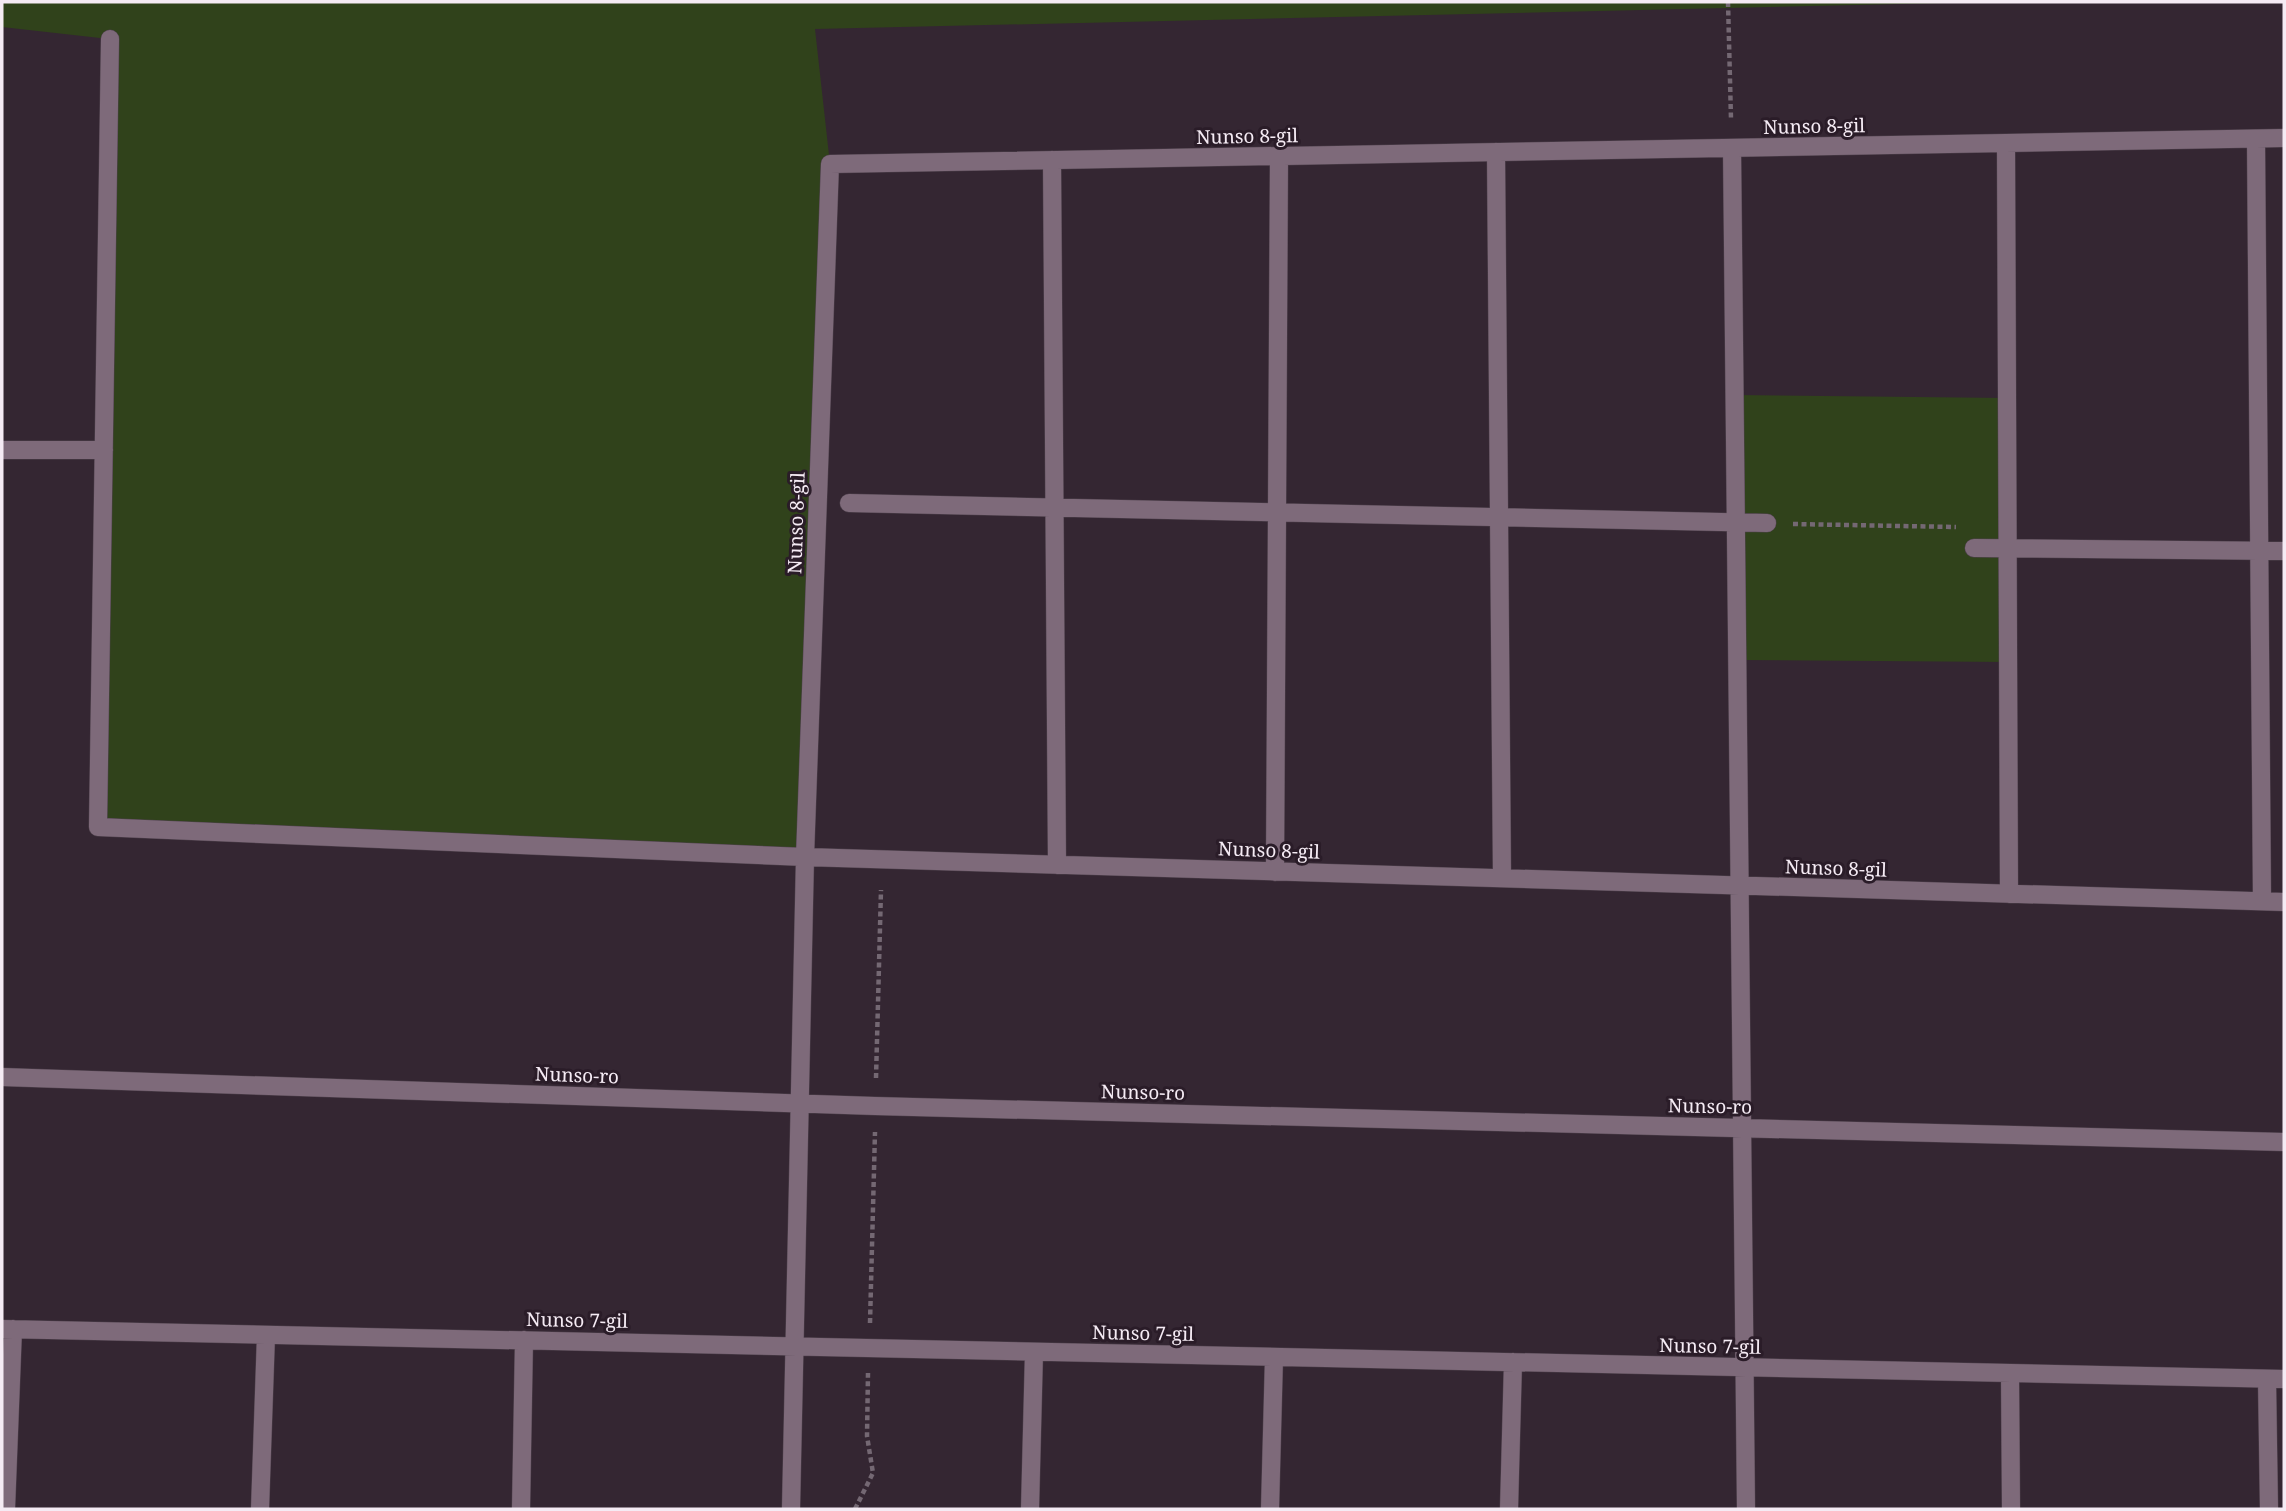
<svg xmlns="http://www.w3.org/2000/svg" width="2286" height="1511" viewBox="0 0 2286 1511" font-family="'Noto Serif',serif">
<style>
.green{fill:#30421b}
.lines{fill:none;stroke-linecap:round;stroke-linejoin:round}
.street-casing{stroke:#4f424d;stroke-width:19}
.path{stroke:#746873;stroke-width:4.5;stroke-dasharray:5 3.5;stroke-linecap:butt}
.street{stroke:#7e6a7a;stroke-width:18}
.labels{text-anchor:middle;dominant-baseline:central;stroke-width:6;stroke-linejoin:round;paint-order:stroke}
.street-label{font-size:19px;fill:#f5ebf4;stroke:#2a1c28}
</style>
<rect width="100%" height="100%" fill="#342632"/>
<path class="green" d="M 2,2 L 1990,2 L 815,29 L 830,164 L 805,857 L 98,827 L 109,39 L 2,27 Z
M 1734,395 L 2007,398 L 2007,662 L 1738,660 Z"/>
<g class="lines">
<g class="street-casing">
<path id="street" d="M 110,39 L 98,827 L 805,857 L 791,1509
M 2284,138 L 830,164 L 805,857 L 2284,902
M 2256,139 L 2262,901
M 2006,143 L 2009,894
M 1732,148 L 1746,1509
M 1496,152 L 1502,878
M 1052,160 L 1057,865
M 2,450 L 104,450
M 849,503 L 1767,523
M 1974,548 L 2284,551
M 1275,872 L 1279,156
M 2,1077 L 875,1106 L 2284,1142
M 2,1329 L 2284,1379
M 2010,1373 L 2011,1509
M 2267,1379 L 2269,1509
M 6,1509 L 13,1329
M 260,1509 L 266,1335
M 521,1509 L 524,1340
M 1030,1509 L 1034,1352
M 1270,1509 L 1274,1357
M 1509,1509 L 1513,1362"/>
</g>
<path class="path" d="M 1728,2 L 1731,119
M 1793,524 L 1956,527
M 876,1078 L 881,890
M 870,1323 L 875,1132
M 855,1509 L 873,1473 L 867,1436 L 868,1373"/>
<use href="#street" class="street"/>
</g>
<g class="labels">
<g class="street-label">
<text transform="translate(1814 126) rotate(-1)">Nunso 8-gil</text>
<text transform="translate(1247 136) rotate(-1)">Nunso 8-gil</text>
<text transform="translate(796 523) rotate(-88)">Nunso 8-gil</text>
<text transform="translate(1269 850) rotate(2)">Nunso 8-gil</text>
<text transform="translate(1836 868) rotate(2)">Nunso 8-gil</text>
<text transform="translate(577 1075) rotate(2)">Nunso-ro</text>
<text transform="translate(1143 1092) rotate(1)">Nunso-ro</text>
<text transform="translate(1710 1106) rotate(1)">Nunso-ro</text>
<text transform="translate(577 1320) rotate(1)">Nunso 7-gil</text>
<text transform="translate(1143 1333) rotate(1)">Nunso 7-gil</text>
<text transform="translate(1710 1346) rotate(1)">Nunso 7-gil</text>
</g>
</g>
<rect width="2286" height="1511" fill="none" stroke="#f5ebf4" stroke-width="7"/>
</svg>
